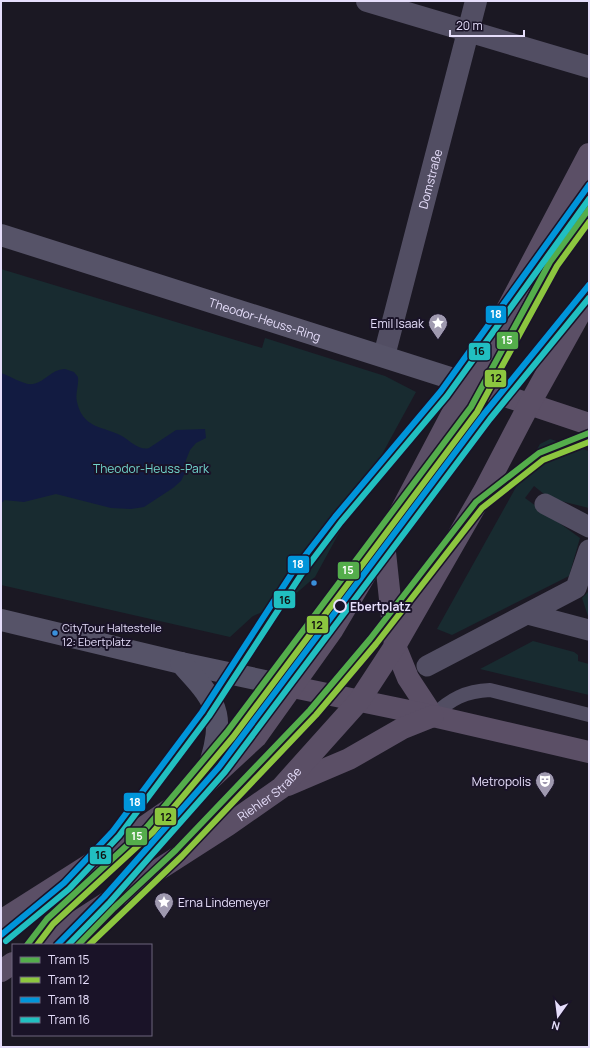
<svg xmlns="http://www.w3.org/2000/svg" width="590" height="1048" viewBox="0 0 590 1048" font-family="Manrope,sans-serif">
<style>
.green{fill:#182b30}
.water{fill:#121b41}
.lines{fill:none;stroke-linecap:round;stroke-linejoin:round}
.service{stroke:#524e63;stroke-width:14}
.pedestrian{stroke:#524e63;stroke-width:21}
.minor{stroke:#524e63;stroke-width:22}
.secondary{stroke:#565368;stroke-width:22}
.primary{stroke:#5b4f66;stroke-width:22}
.tram-1-casing{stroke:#1a1328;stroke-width:9}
.tram-2-casing{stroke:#1a1328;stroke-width:9}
.tram-3-casing{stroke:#1a1328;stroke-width:9}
.tram-4-casing{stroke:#1a1328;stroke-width:9}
.tram-1{stroke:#54ad4b;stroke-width:6}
.tram-2{stroke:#8cc63f;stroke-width:6}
.tram-3{stroke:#0095da;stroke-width:6}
.tram-4{stroke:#21bfc1;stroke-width:6}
.bus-dot{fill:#3a90db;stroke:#1a1328;stroke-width:1.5}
.stop-dot{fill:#1a1328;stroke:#e6defb;stroke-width:2}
.labels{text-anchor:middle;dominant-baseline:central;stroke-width:4;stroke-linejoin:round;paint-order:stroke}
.bus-label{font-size:11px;fill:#e6defb;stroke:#1a1328;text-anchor:start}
.street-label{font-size:12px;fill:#e6defb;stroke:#1a1328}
.poi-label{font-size:12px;fill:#e6defb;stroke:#1a1328;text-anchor:end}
.park-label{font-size:12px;fill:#71d5cc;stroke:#1a1328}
.stop-label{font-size:12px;font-weight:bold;fill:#e6defb;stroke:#1a1328;text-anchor:start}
.line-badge{stroke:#1a1328;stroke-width:1.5}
.badge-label{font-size:11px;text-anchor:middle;font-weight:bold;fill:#fff}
.pale-badge-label{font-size:11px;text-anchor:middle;font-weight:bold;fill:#111}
</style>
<rect width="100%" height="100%" fill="#1b1823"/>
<path class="green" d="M 1,269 L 262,348 L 265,338 L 385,376 L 416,392 L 315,577 L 292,597 L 275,607 L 253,616 L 230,637 L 1,585 Z
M 550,439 L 589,451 L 589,508 L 549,498 L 534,486 L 525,498 L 580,538 L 569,576 L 452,635 L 437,629 L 540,444 Z
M 589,591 L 589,619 L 582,598 Z
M 533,641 L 574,652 L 578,655 L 578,661 L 589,664 L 589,695 L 480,669 Z"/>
<path class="water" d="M 65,369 L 74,372 L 78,377 C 79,385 75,394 77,402 C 83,429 103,426 122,436 C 130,441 140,451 149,448 L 176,430 L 205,429 L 206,438 L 196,443 L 190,450 L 186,460 L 185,473 L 181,481 L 173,488 L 144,507 L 131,509 L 111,508 L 56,494 L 24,502 L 4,500 L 3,502 L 1,502 L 1,373 C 10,376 19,382 28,384 C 43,386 50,369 65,369 Z"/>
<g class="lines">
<path class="service" d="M 433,716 C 450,699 466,691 490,690 L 589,715"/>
<path class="pedestrian" d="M 545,504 L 589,527
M 528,614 L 589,630
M 427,666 L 576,588 L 589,550"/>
<g class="minor">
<path d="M 367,1 L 589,67"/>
<path id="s1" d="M 384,356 L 476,1"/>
</g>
<g class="secondary">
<path id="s2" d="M 1,235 L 469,384"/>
<path d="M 1,620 L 181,663 L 293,687"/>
<path d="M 181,663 C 193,677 212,694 216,714 C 221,737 209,766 202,787"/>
</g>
<g class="primary">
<path d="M 469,384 L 589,424"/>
<path d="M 384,543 L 395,646 L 408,678 L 433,716"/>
<path d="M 293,687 L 433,716 L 589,752"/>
<path d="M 288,785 L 349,759 L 403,728 L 433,716"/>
<path d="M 1,921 L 89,865 L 202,787 L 256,737 L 333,629 L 384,543 L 589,154"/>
<path id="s3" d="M 41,945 L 228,825 L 281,788 L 359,701 L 395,646 L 484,491 L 529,405 L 589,297"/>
<path d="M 1,971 L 13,963"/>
</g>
<g class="tram-1-casing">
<path id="tram-1" d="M 27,945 L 47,919 L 147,827 L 227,732 L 471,407 L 550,262 L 589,209
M 78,945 L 114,908 L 176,850 L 310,710 L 370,639 L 476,502 L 539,453 L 589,433"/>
</g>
<g class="tram-2-casing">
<path id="tram-2" d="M 37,945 L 53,924 L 153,832 L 233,737 L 477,412 L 557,266 L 589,222
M 89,945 L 182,856 L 316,715 L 376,644 L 482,508 L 543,460 L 589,442"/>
</g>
<g class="tram-3-casing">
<path id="tram-3" d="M 1,935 L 64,883 L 113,831 L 202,712 L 294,570 L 335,517 L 441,391 L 589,185
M 57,945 L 104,897 L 219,767 L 484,414 L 589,285"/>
</g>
<g class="tram-4-casing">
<path id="tram-4" d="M 6,941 L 69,889 L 119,836 L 209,716 L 301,575 L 341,522 L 447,396 L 589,199
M 68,945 L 110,902 L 225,772 L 490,419 L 589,298"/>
</g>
<use href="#tram-1" class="tram-1"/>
<use href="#tram-2" class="tram-2"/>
<use href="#tram-3" class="tram-3"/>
<use href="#tram-4" class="tram-4"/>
</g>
<defs>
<g id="sight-pin" transform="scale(1)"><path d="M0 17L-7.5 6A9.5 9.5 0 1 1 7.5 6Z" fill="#9f99af" stroke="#1a1328"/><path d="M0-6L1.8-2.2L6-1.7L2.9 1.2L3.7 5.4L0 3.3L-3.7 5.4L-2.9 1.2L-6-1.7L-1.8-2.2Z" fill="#fff"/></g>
<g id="theatre-pin" transform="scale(1)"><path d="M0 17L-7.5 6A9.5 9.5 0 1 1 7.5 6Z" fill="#9f99af" stroke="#1a1328"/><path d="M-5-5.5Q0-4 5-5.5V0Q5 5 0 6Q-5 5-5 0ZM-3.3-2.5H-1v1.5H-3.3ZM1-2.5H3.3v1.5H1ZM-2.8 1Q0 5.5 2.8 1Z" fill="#fff"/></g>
</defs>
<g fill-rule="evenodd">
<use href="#sight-pin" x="438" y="323"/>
<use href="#theatre-pin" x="545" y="781"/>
<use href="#sight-pin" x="164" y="902"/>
</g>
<g class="bus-dot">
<circle cx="314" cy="583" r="3.5"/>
<circle cx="55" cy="633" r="3.5"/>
</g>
<circle class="stop-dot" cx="340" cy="606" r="6"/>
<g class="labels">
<g class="bus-label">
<text x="62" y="627">CityTour Haltestelle<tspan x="62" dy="14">12: Ebertplatz</tspan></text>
</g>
<g class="street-label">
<text stroke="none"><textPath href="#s1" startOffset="183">Domstraße</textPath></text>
<text stroke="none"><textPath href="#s2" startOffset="277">Theodor-Heuss-Ring</textPath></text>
<text stroke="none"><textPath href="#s3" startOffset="274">Riehler Straße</textPath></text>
</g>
<g class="poi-label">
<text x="424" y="323">Emil Isaak</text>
<text x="531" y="781">Metropolis</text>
<text x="178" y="902" text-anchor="start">Erna Lindemeyer</text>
</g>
<g class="park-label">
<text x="151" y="468">Theodor-Heuss-Park</text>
</g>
<g class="stop-label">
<text x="350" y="606">Ebertplatz</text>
</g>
</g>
<g class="line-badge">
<rect x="485" y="305" width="22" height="19" rx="4" fill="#0095da"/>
<rect x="496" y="331" width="23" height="19" rx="4" fill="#54ad4b"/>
<rect x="468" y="342" width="23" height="19" rx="4" fill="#21bfc1"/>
<rect x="484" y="369" width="23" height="19" rx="4" fill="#8cc63f"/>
<rect x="287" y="555" width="23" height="19" rx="4" fill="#0095da"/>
<rect x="337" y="561" width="23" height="19" rx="4" fill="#54ad4b"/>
<rect x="273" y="590" width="23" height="19" rx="4" fill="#21bfc1"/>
<rect x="306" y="615" width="23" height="19" rx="4" fill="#8cc63f"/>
<rect x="123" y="792" width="23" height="20" rx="4" fill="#0095da"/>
<rect x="154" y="807" width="23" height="19" rx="4" fill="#8cc63f"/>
<rect x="125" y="827" width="23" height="19" rx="4" fill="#54ad4b"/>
<rect x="89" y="846" width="23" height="19" rx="4" fill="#21bfc1"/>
</g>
<g class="badge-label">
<text x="496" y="318">18</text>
<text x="507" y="344">15</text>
<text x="298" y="568">18</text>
<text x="348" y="574">15</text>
<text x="135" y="806">18</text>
<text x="137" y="840">15</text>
</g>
<g class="pale-badge-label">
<text x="479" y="355">16</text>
<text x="496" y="382">12</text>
<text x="285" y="604">16</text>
<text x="317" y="629">12</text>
<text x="166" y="821">12</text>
<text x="101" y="859">16</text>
</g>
<rect width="590" height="1048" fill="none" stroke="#e6defb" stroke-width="4"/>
<rect x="12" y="944" width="140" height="92" fill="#1a1328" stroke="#6c647c"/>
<rect x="20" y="957" width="20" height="6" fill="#54ad4b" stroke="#6c647c"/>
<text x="48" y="964" font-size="12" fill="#e6defb">Tram 15</text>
<rect x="20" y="977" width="20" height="6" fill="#8cc63f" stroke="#6c647c"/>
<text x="48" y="984" font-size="12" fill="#e6defb">Tram 12</text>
<rect x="20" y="997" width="20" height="6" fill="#0095da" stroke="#6c647c"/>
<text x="48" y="1004" font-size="12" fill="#e6defb">Tram 18</text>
<rect x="20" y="1017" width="20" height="6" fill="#21bfc1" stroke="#6c647c"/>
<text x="48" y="1024" font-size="12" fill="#e6defb">Tram 16</text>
<g transform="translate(558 1016) rotate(194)" stroke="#1a1328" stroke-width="3" paint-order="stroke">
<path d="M0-3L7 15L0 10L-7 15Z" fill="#e6defb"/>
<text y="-6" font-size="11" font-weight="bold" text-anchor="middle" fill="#e6defb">N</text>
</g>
<path d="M450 30v6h74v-6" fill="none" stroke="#e6defb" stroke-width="2"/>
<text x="456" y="30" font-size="12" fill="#e6defb" stroke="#1a1328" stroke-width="3" paint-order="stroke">20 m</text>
</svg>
